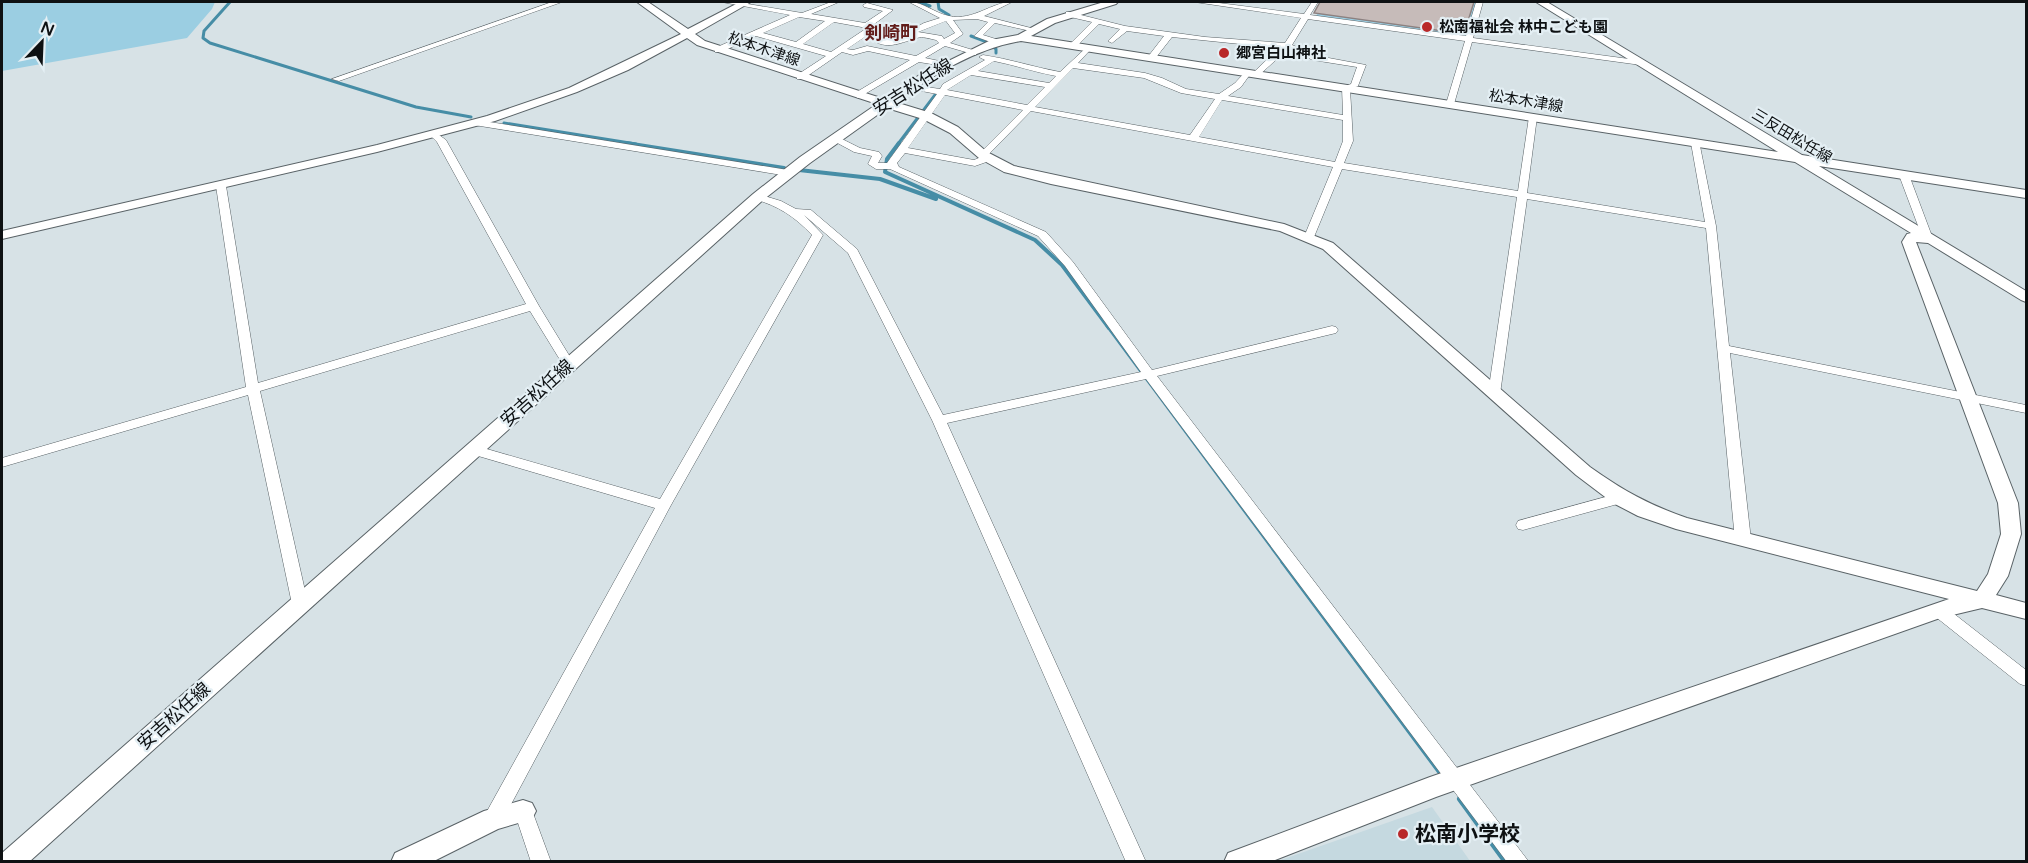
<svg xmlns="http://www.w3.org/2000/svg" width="2028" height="863" viewBox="0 0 2028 863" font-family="'Varela Round','Noto Sans JP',sans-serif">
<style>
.built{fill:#c5d9e0}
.green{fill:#9bcee2}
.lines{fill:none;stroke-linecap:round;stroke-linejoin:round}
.stream-far3{stroke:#468da6;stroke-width:3}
.stream-far2{stroke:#468da6;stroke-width:4}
.stream-far1{stroke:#468da6;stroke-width:4.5}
.stream{stroke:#468da6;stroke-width:6}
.building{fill:#c6bbb9;stroke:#8c8180;stroke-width:1.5}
.street-casing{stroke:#596266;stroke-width:1}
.secondary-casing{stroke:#596266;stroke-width:2}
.street{fill:#fff;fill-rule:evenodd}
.secondary{fill:#fff;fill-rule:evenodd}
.poi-dot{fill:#b9292a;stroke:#e4eff4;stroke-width:2}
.labels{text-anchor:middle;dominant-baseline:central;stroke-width:4.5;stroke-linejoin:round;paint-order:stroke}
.far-poi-label{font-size:15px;font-weight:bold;fill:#0e1113;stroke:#e4eff4;text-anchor:start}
.far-street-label{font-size:15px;fill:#0e1113;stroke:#e4eff4}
.far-quarter-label{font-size:18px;font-weight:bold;fill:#611c1a;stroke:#e4eff4}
.street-label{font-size:18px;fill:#0e1113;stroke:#e4eff4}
.near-poi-label{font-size:21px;font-weight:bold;fill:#0e1113;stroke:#e4eff4;text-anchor:start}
</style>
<rect width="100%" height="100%" fill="#d7e2e6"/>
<path class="built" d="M 1432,807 L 1470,861 L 1278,861 Z"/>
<path class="green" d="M 2,2 L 215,2 L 212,9 L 187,38 L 2,71 Z
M 1466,2 L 1477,2 L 1467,37 L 1316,16 L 1320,10 L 1457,29 Z"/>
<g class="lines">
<path class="stream-far3" d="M 230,2 L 204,31 L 203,38 L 210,43 L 416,107 L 471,117
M 919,2 L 930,6
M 938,2 L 939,9 L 949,15
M 971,36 L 987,42 L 996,49 L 996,53
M 504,123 L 636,144
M 898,144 L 935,95"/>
<path class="stream-far2" d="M 626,143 L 784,168
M 899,143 L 887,159 L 885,172 L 1035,240 L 1062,265 L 1109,328
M 799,170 L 880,179 L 936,199"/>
<path class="stream-far1" d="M 1108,326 L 1284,563"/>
<path class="stream" d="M 1283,561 L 1444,777
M 1460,799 L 1506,862"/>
</g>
<path class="building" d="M 1320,2 L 1474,2 L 1464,34 L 1314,13 Z"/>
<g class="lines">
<g class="street-casing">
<path id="street" d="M 552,2 L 562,2 L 339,81 L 332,79 Z
M 722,2 L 736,2 L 802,13 L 831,2 L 839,2 L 811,14 L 865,23 L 883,11 L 864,7 L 863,5 L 867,3 L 893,10 L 873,25 L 909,31 L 924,23 L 940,18 L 909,2 C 924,2 934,13 949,16 C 974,21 991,2 1012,2 L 984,16 L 1039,30 L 1035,32 L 995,23 L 983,35 L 999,40 L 999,44 L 996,44 L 974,36 L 988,22 L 977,19 L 953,20 L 963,34 L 950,43 L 976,51 L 976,55 L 945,46 L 925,58 L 949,63 L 949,67 L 919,62 L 858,98 L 854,95 L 855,93 L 910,60 L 868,51 L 853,55 L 842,52 L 803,79 L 797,79 L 797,75 L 826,56 L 756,36 L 721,52 L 715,52 L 715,48 L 790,15 ZM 799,17 L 825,21 L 796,42 L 763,33 ZM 946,21 L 955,33 L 944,39 L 942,36 L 918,32 ZM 834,22 L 867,28 L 831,52 L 803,44 ZM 875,30 L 910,35 L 899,40 L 875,39 L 874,41 C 889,50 902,42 917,38 C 922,36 931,39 936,40 L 939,43 L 916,56 L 867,46 L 853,50 L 847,49 Z
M 1195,2 L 1211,2 L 1304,14 L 1312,2 L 1318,2 L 1310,15 L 1466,36 L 1476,2 L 1483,2 L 1473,38 L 1644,61 L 1644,65 L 1641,65 L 1472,42 L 1454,104 L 1450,107 L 1446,104 L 1465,41 L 1308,19 L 1292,45 L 1318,56 L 1366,65 L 1358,86 L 1350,89 L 1353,141 L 1344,163 L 1518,191 L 1529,117 L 1533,114 L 1537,117 L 1527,193 L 1705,222 L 1691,143 L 1699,141 L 1716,226 L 1729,346 L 2026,405 L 2026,413 L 1730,353 L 1751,540 L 1748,544 L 1738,544 L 1735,540 L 1706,228 L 1527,199 L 1500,394 L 1494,398 L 1488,394 L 1517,197 L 1342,169 L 1314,237 L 1309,240 L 1304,237 L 1333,167 L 1031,111 L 988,155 L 992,156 L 992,160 L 975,166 L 905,153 L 897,163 L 899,167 L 1046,232 L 1073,262 L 1152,370 L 1332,326 L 1336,327 L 1338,330 L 1336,333 L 1157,376 L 1529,862 L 1507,862 L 1146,379 L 947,423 L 1146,862 L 1126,862 L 932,420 L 848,253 L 804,215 L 823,235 L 671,505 L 500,825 L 493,828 L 486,825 L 483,819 L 486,813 L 655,508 L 468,453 L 466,450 L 468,447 L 473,445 L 660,499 L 812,235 C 795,217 779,206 754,199 L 754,195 L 758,194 L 781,201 L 796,209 L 811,210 L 857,249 L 943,415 L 1141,372 L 1065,266 L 1038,236 L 890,169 L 876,169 L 868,164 L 872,156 L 854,152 L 830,139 L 838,137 L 860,148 L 879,152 L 882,156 L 878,163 L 887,163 L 937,94 L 906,88 L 906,84 L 940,89 L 943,84 L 985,60 L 979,57 L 983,55 C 1010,59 1033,67 1060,72 L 1088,46 L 1092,48 L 1078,63 L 1145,73 L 1162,78 L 1186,89 L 1219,94 L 1235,83 L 1247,70 L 1251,73 L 1241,87 L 1228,96 L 1343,115 L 1342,87 L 1351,84 L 1357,67 L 1313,60 L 1288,49 L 1257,77 L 1253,74 L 1254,72 L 1279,48 L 1172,37 L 1154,60 L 1151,60 L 1147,58 L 1164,36 L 1127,31 L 1112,43 L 1108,41 L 1120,29 L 1099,24 L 1075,48 L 1068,46 L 1092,22 L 1066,16 L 1066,12 L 1069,12 L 1125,26 L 1205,37 L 1285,43 L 1301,18 ZM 994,61 C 1015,65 1034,72 1056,76 L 1049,83 L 978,71 ZM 1073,68 L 1144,78 L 1181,93 L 1215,99 L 1190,135 L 1035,107 ZM 971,75 L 1045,87 L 1027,105 L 947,90 ZM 945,95 L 1023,110 L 978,155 L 981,157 L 974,160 L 908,148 ZM 1222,100 L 1343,120 L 1343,141 L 1335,162 L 1199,137 Z
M 477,120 L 788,170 L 793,173 L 788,176 L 474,125 L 474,121 Z
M 435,132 L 446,140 L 539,306 L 575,365 L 569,369 L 565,368 L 530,311 L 260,391 L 308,604 L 306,608 L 300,610 L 294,608 L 292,604 L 248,395 L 2,467 L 2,458 L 246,387 L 216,186 L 217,184 L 225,184 L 226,186 L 258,383 L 526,304 L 437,142 L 430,135 Z
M 1904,172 L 1909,175 L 1933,239 L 1932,241 L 1924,241 L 1923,239 L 1899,175 Z
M 1620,493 L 1625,494 L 1627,498 L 1625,502 L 1523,530 L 1518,529 L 1516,525 L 1518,521 Z
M 1938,604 L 1944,606 L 2026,670 L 2026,686 L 2020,684 L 1932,614 L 1930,610 L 1932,606 Z
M 523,802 L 530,805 L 551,862 L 531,862 L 514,811 L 516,805 Z"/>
</g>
<g class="secondary-casing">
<path id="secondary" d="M 637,2 L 648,2 L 688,29 L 740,2 L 751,2 L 695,34 L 705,41 L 884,99 L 918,76 L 991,40 L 1018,35 L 1047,19 L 1104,2 L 1118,2 L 1116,4 L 1055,23 L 1031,36 L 1778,152 L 1536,2 L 1547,2 L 1802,155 L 2026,190 L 2026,198 L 1819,166 L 2026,291 L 2026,302 L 2021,300 L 1928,243 L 1916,242 L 2018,503 L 2021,534 L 2008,576 L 1996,595 L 2026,603 L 2026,619 L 1982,608 L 1940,618 L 1436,797 L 1270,862 L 1224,862 L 1228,853 L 1430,777 L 1949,599 L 1676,529 L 1638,516 L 1613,503 L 1576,475 L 1323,249 L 1280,231 L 1051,184 L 1004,172 L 979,158 L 950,133 L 923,119 L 887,108 L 810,163 L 763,200 L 29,862 L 2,862 L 2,853 L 753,194 L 800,157 L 877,104 L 697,45 L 687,38 L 628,70 L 577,92 L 495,121 L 377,152 L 2,239 L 2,231 L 377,145 L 487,116 L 569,88 L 681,34 ZM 1021,41 L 1795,162 L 1911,233 L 1907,234 L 1902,242 L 1998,503 L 2001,534 L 1988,574 L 1977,591 L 1687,518 C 1647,504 1624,491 1590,467 L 1333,243 L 1284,224 L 1014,166 L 987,152 L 958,127 L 931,113 L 895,102 C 932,76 976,48 1021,41 Z
M 523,800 L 532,803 L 536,811 L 532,819 L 498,829 L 432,862 L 391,862 L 395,853 L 484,811 Z"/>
</g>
<use href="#street" class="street"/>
<use href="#secondary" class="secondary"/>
</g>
<g class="poi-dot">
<circle cx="1427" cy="27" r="6"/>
<circle cx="1224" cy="53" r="6"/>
<circle cx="1403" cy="834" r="6"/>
</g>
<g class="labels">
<g class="far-poi-label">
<text x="1439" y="27">松南福祉会 林中こども園</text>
<text x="1236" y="53">郷宮白山神社</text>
</g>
<g class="far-street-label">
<text transform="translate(764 49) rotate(19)">松本木津線</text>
<text transform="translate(1526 101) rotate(9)">松本木津線</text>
<text transform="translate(1792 136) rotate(31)">三反田松任線</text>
</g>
<g class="far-quarter-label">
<text x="891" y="33">剣崎町</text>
</g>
<g class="street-label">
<text transform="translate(913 87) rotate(-32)">安吉松任線</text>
<text transform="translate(537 393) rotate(-42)">安吉松任線</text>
<text transform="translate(174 716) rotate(-42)">安吉松任線</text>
</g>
<g class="near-poi-label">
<text x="1415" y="834">松南小学校</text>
</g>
</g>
<rect width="2028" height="863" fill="none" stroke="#0e1113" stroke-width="6"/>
<g transform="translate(42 42) rotate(23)" stroke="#e4eff4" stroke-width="4.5" paint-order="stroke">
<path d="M0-4.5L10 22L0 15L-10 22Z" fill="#0e1113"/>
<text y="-9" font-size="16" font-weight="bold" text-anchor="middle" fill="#0e1113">N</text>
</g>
</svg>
